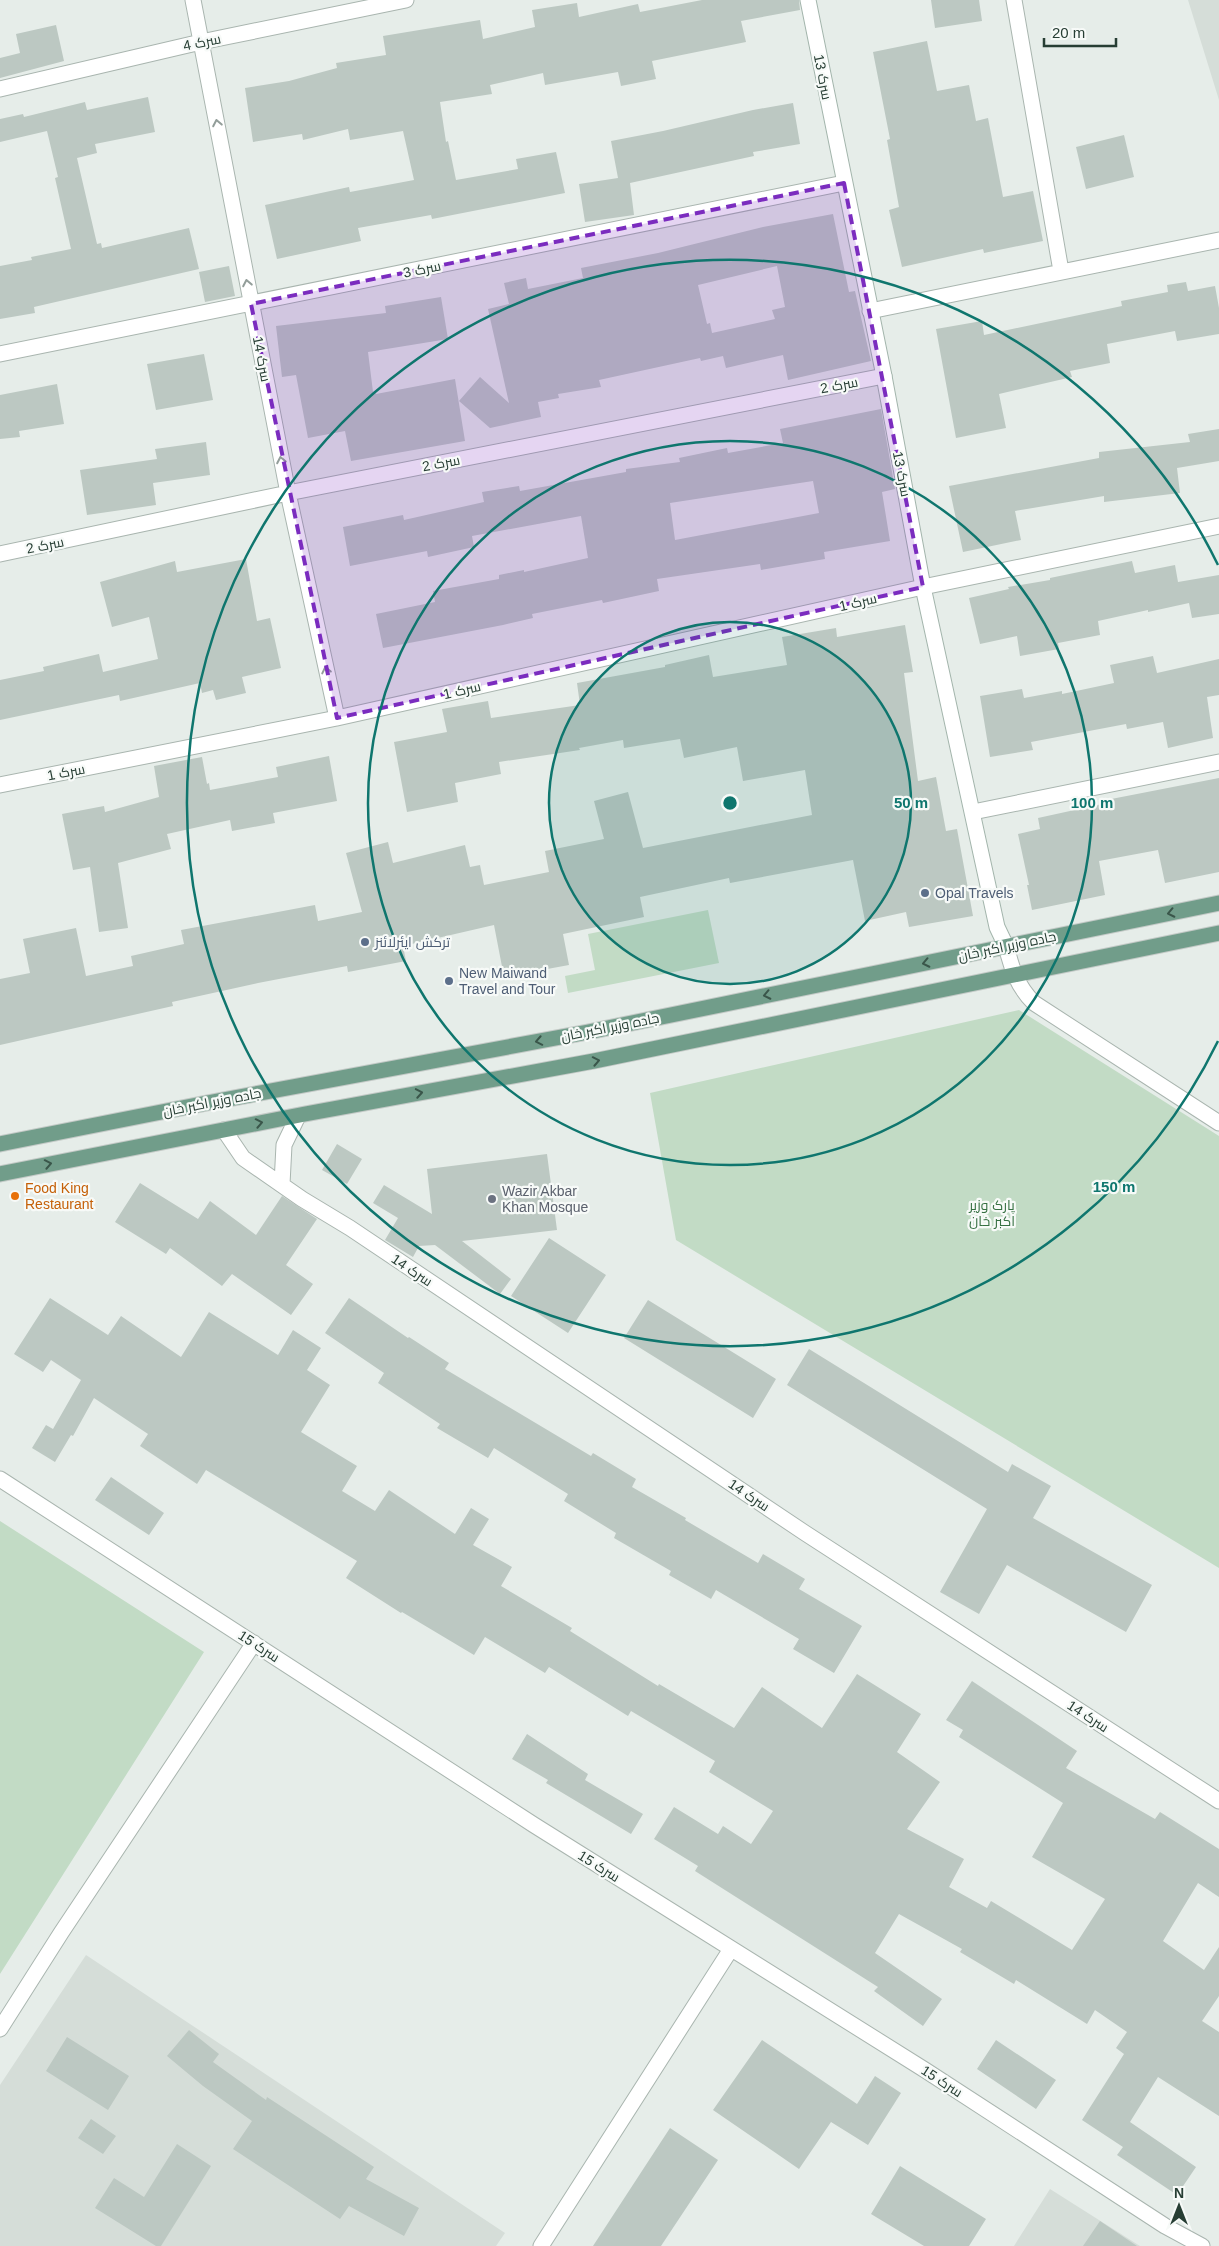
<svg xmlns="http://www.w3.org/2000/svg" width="1219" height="2246" viewBox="0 0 1219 2246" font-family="Arial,Cairo,sans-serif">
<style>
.built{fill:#d5ddd8}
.green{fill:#c2dbc5}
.building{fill:#bcc8c2;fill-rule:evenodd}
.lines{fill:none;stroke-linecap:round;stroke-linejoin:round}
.street-casing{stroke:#a9b5af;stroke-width:17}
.secondary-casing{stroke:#a3b5ac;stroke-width:17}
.primary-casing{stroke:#c3c9c6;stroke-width:17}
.street{stroke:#fff;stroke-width:15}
.secondary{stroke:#fff;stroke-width:15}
.primary{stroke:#719d8a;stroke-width:15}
.oneway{stroke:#939e9a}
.oneway2{stroke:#3a564a}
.marked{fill:#7b2cbf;fill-opacity:0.2;stroke:#7b2cbf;stroke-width:4;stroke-dasharray:10 6;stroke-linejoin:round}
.ring{fill:none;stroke:#0f766e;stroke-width:2.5}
.service-dot{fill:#5c6f8a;stroke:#f7faf8;stroke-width:2}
.food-dot{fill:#e8710a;stroke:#f7faf8;stroke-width:2}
.worship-dot{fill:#6b7280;stroke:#f7faf8;stroke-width:2}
.labels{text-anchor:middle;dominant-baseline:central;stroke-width:4.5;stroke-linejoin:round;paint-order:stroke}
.street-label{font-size:14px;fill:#273e34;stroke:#f7faf8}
.service-label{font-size:14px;fill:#4e5e75;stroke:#f7faf8;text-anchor:start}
.food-label{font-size:14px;fill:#c56008;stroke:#f7faf8;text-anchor:start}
.worship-label{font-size:14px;fill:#5b616d;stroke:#f7faf8;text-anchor:start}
.park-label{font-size:14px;fill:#367042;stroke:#f7faf8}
.centre{fill:#0f766e;stroke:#f7faf8;stroke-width:2.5}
.ring-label{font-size:15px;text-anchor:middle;font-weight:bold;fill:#0f766e;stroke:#f7faf8;stroke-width:4.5;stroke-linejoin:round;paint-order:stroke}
</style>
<rect width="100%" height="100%" fill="#e6ede9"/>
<path class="built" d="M 1188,0 L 1219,0 L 1219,100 Z
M 86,1955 L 505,2233 L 496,2246 L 0,2246 L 0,2085 Z
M 1050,2189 L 1140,2246 L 1014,2246 Z"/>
<path class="green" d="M 708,910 L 719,963 L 568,993 L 565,976 L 595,970 L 588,934 Z
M 1019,1010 L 1219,1136 L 1219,1568 L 676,1240 L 650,1093 Z
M 0,1521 L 204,1652 L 0,1974 Z"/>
<path class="building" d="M 702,0 L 799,0 L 800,10 L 741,21 L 746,42 L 652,61 L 656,79 L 621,86 L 618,72 L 545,85 L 543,73 L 490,85 L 492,94 L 440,102 L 446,142 L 448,141 L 456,180 L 518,169 L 516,159 L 556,152 L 565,193 L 432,219 L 431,215 L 358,228 L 361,241 L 277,259 L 265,205 L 349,187 L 350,192 L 414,180 L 403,131 L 350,140 L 348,129 L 303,140 L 302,134 L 253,142 L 245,88 L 289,81 L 337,68 L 336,63 L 386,55 L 383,36 L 480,20 L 483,39 L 535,27 L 532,10 L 577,3 L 579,17 L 638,4 L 640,12 Z
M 931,0 L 979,0 L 982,21 L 935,28 Z
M 56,25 L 64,61 L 0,78 L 0,58 L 20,53 L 16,34 Z
M 927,41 L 937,91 L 969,85 L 976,121 L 988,118 L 1003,197 L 1033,191 L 1043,241 L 984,253 L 983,249 L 902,267 L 889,210 L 899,207 L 887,140 L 890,139 L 873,52 Z
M 148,97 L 155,132 L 95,144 L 97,153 L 77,158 L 97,244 L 101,243 L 102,248 L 189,228 L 199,269 L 34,307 L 35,313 L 0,319 L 0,266 L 32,260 L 31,257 L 71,249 L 55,178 L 58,177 L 47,131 L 0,142 L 0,119 L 23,114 L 24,117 L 85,102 L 87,110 Z
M 793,103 L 800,144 L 753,152 L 754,156 L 630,183 L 634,215 L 585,222 L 579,184 L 618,178 L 611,141 L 663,131 L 753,110 Z
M 1124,135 L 1134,177 L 1086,189 L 1076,147 Z
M 833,214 L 849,292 L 855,291 L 871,361 L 788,380 L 783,355 L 726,368 L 723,356 L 701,361 L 700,358 L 599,380 L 601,387 L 558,394 L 559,398 L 538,402 L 541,417 L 490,428 L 459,401 L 480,377 L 509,403 L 488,309 L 509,304 L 504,283 L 526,278 L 528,289 L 583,278 L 581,268 L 658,253 L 763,227 ZM 777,266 L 785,307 L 772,310 L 775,319 L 712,333 L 710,323 L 707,324 L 698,285 Z
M 229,266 L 235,296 L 205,302 L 199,272 Z
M 1186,282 L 1188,291 L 1215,286 L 1219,308 L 1219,334 L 1177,341 L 1175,331 L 1107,344 L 1110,363 L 1070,371 L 1072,377 L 999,394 L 1006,428 L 956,438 L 936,329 L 982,321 L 984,335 L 1122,306 L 1121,301 L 1168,292 L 1167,285 Z
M 441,297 L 448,339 L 368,352 L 373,392 L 375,391 L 376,394 L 455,379 L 465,441 L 351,461 L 345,431 L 308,438 L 296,375 L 282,377 L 276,326 L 386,313 L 385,306 Z
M 204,354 L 213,400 L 156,410 L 147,364 Z
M 57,384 L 64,424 L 19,431 L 20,437 L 0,439 L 0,395 Z
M 881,409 L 895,489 L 882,492 L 890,541 L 824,552 L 825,559 L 761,570 L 760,564 L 657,579 L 659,591 L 603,603 L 602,600 L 532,614 L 533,618 L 503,625 L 383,648 L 376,614 L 435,602 L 433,591 L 499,579 L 499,575 L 524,570 L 524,572 L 588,558 L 581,516 L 472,536 L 474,547 L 428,557 L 427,551 L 350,566 L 343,527 L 403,515 L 404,520 L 484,502 L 482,492 L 519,486 L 520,491 L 626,472 L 626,469 L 680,462 L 679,458 L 727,448 L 728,453 L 783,443 L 780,429 ZM 813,481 L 819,513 L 675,540 L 670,503 Z
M 1219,429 L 1219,461 L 1177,468 L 1180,493 L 1104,502 L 1104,496 L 1015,511 L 1021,540 L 963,552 L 949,486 L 1099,458 L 1099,452 L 1190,442 L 1188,434 Z
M 206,442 L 210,475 L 153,483 L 156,505 L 87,515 L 80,470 L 157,459 L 155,449 Z
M 246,559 L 257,621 L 270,618 L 281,668 L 242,677 L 246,693 L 216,700 L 213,690 L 202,693 L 200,683 L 120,701 L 119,695 L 0,720 L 0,680 L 44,671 L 43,667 L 99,654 L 103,672 L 158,659 L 149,617 L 112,627 L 100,582 L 175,561 L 177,572 Z
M 1132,561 L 1135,573 L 1175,565 L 1178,582 L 1219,575 L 1219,614 L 1192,618 L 1189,603 L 1148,612 L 1148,610 L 1098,621 L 1100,635 L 1058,643 L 1059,649 L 1020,656 L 1017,636 L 980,644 L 969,598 L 1009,589 L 1008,587 L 1050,580 L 1050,578 Z
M 905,625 L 913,672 L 904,673 L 918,781 L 936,777 L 946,831 L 957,829 L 973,916 L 909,927 L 906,912 L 865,921 L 853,860 L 730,883 L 729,878 L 640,897 L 644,917 L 563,934 L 569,965 L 504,977 L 494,925 L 403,946 L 406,961 L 348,972 L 347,966 L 258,983 L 172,1002 L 173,1006 L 0,1045 L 0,979 L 30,973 L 23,939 L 76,928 L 86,976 L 133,966 L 131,956 L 184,944 L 181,930 L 315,905 L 318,921 L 362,912 L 346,853 L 388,842 L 393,863 L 465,845 L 470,867 L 480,865 L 484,885 L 549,872 L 545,851 L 604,839 L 594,801 L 628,792 L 643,848 L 812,815 L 805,770 L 743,781 L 737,747 L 684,758 L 680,739 L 624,748 L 623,740 L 579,748 L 580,750 L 499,762 L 501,774 L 455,783 L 458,802 L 407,812 L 394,742 L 447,732 L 442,709 L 488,701 L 491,718 L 580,705 L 577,683 L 665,667 L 665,665 L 709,655 L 713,677 L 787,665 L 782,637 L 836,628 L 837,637 Z
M 1153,656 L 1157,673 L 1219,659 L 1219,695 L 1207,697 L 1213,738 L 1168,748 L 1163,722 L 1127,729 L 1126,724 L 1031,742 L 1033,750 L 990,757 L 980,696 L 1022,689 L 1024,698 L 1062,691 L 1062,694 L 1114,683 L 1110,665 Z
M 329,756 L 337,801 L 273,813 L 275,823 L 232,831 L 230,820 L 167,834 L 171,849 L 118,863 L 128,928 L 99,932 L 90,867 L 73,870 L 62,814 L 104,806 L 105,812 L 159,797 L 154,766 L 202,757 L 207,784 L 209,783 L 210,790 L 278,777 L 276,767 Z
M 1219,778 L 1219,872 L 1165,883 L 1158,850 L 1099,861 L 1105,895 L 1032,910 L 1027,885 L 1029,885 L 1018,834 L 1040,829 L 1038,818 L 1102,804 L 1101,801 Z
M 337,1144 L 362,1159 L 347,1184 L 322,1170 Z
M 547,1154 L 557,1230 L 462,1241 L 511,1279 L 500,1294 L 435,1245 L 419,1246 L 413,1257 L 385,1240 L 398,1218 L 373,1203 L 384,1185 L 432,1214 L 427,1169 Z
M 140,1183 L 198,1219 L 210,1201 L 256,1235 L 282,1196 L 317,1219 L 286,1265 L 313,1284 L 291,1315 L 232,1274 L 222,1286 L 170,1248 L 166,1254 L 115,1222 Z
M 549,1238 L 606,1275 L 568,1333 L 511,1296 Z
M 50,1298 L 108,1335 L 121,1316 L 181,1357 L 209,1312 L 278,1355 L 293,1330 L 321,1348 L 307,1370 L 330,1385 L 301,1432 L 357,1466 L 342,1491 L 375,1511 L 389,1490 L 455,1534 L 471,1508 L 489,1519 L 473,1545 L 512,1567 L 501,1586 L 572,1628 L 570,1631 L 658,1686 L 659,1684 L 734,1728 L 762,1687 L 822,1728 L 857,1674 L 921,1714 L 897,1752 L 940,1782 L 907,1829 L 964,1859 L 949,1887 L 987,1908 L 991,1901 L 1072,1950 L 1105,1899 L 1032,1857 L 1063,1803 L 959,1737 L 963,1730 L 946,1720 L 972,1681 L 1077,1751 L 1066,1768 L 1155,1819 L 1160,1812 L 1219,1849 L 1219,1897 L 1198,1883 L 1163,1941 L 1204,1970 L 1219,1947 L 1219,1996 L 1202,2021 L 1219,2032 L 1219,2116 L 1158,2077 L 1130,2122 L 1196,2167 L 1177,2195 L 1117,2155 L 1123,2147 L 1082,2120 L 1124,2054 L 1116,2048 L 1127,2032 L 1095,2010 L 1087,2024 L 1016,1980 L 1014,1984 L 960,1952 L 962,1949 L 899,1914 L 875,1953 L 942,1999 L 923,2026 L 874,1991 L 878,1987 L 695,1871 L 698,1866 L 654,1839 L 674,1807 L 718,1834 L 723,1826 L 751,1844 L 773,1811 L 709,1772 L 715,1761 L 631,1711 L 628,1716 L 549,1667 L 545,1673 L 485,1637 L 474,1655 L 402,1612 L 401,1613 L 346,1578 L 357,1561 L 206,1470 L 197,1484 L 140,1446 L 148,1434 L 94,1398 L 73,1436 L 71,1435 L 55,1462 L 32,1448 L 46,1425 L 53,1429 L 81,1380 L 51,1360 L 43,1372 L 14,1354 Z
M 349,1298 L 408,1338 L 409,1337 L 449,1363 L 445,1369 L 591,1456 L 593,1453 L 636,1479 L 632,1487 L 686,1518 L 685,1520 L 758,1563 L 763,1554 L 805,1579 L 799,1589 L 862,1626 L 834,1673 L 793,1649 L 799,1639 L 716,1590 L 711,1599 L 669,1575 L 671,1571 L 614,1538 L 616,1533 L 564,1501 L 568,1494 L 494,1448 L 488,1458 L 437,1428 L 440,1424 L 378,1383 L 384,1373 L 325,1333 Z
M 648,1300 L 776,1379 L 753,1418 L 624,1338 Z
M 809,1349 L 1008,1472 L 1012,1464 L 1051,1486 L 1033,1518 L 1152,1585 L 1126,1632 L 1007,1565 L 979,1614 L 940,1592 L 987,1509 L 787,1385 Z
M 111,1477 L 164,1513 L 149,1535 L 95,1500 Z
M 527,1734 L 588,1774 L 585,1780 L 643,1814 L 631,1834 L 546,1783 L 548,1780 L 512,1759 Z
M 189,2030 L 219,2054 L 213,2062 L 266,2100 L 267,2097 L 374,2167 L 366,2179 L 419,2208 L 404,2236 L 349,2206 L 340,2219 L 233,2149 L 252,2121 L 203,2086 L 167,2056 Z
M 67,2037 L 129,2076 L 108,2110 L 46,2071 Z
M 762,2040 L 857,2104 L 875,2076 L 901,2093 L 868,2145 L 831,2122 L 799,2169 L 713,2110 Z
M 996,2040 L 1056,2080 L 1036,2109 L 977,2069 Z
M 91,2119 L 116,2136 L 103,2154 L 78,2138 Z
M 670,2128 L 718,2160 L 661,2246 L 593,2246 Z
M 177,2144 L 211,2166 L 161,2246 L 156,2246 L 95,2208 L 114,2178 L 144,2197 Z
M 900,2166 L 986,2219 L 969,2246 L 924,2246 L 871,2214 Z
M 1100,2221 L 1137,2246 L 1083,2246 Z"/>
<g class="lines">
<g class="street-casing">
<path id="street" d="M 193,0 L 288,493 L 337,718
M 1014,0 L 1061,271
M 0,89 L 201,42 L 406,0
M 870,311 L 1219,240
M 0,354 L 844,183
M 0,554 L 288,493 L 884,376
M 0,785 L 337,718 L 923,587 L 1219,526
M 973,812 L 1219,762
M 1006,946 C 1012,969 1017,986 1034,1003 L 1219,1123
M 224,1130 L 243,1158 L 302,1199 L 350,1228 L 805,1533 L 1219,1801
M 282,1184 L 284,1145 L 298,1116
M 0,1479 L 534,1825 L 925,2070 L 1165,2226 L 1202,2246
M 0,2029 L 61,1933 L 254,1643
M 541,2246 L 731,1949"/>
</g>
<g class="secondary-casing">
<path id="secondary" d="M 808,0 L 884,376 L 923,587 L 997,927 L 1006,946"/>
</g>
<g class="primary-casing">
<path id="primary" d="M 0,1144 L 212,1102 L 588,1032 L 1219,903
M 0,1174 L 305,1114 L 594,1061 L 1219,933"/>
</g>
<use href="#street" class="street"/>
<use href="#secondary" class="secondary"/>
<use href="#primary" class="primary"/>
</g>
<defs><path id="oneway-chevron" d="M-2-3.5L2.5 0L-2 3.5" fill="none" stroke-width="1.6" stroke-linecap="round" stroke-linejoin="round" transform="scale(1.25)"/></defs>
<g class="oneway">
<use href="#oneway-chevron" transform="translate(217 123) rotate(-101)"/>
<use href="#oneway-chevron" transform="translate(247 283) rotate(-101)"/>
<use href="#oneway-chevron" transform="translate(281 460) rotate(-101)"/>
<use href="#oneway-chevron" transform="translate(326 670) rotate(-102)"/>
</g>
<g class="oneway2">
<use href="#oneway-chevron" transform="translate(1171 913) rotate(168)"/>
<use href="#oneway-chevron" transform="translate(926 963) rotate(168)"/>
<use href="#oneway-chevron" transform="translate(767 995) rotate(168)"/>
<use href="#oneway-chevron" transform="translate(539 1041) rotate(169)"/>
<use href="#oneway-chevron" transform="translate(596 1061) rotate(-11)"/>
<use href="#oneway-chevron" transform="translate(419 1093) rotate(-10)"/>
<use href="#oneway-chevron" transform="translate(259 1123) rotate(-11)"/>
<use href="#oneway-chevron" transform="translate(48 1164) rotate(-11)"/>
</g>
<path class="marked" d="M 844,183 L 923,587 L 337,718 L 251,304 Z"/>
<circle cx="730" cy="803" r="181" fill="#0f766e" fill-opacity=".12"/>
<g class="ring">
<circle cx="730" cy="803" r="181"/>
<circle cx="730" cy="803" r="362"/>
<path d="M1218 1041A543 543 0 1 1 1218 565"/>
</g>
<g class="service-dot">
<circle cx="925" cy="893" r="5"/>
<circle cx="365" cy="942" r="5"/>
<circle cx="449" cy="981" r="5"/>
</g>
<circle class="food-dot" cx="15" cy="1196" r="5"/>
<circle class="worship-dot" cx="492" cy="1199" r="5"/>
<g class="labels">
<g class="street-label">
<text transform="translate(202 42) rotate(-12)">سرک 4</text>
<text transform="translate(823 77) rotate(79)">سرک 13</text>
<text transform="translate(422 269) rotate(-12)">سرک 3</text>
<text transform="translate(262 359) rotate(79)">سرک 14</text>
<text transform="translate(839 385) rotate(-11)">سرک 2</text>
<text transform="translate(441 463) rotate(-11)">سرک 2</text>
<text transform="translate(902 474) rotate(79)">سرک 13</text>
<text transform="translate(45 545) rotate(-12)">سرک 2</text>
<text transform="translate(858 602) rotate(-13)">سرک 1</text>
<text transform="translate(462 690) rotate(-13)">سرک 1</text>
<text transform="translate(66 772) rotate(-11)">سرک 1</text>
<text transform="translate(1007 946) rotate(-12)">جاده وزیر اکبر خان</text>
<text transform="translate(610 1027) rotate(-11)">جاده وزیر اکبر خان</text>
<text transform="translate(212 1102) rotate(-11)">جاده وزیر اکبر خان</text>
<text transform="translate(412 1270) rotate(34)">سرک 14</text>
<text transform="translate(749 1495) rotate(34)">سرک 14</text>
<text transform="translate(259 1646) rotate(33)">سرک 15</text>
<text transform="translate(1088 1716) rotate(33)">سرک 14</text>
<text transform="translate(599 1866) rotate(32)">سرک 15</text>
<text transform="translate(942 2081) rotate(33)">سرک 15</text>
</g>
<g class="service-label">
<text x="935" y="893">Opal Travels</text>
<text x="375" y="942">ترکش ایئرلائنز</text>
<text x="459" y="973">New Maiwand<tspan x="459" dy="16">Travel and Tour</tspan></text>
</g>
<g class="food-label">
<text x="25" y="1188">Food King<tspan x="25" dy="16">Restaurant</tspan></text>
</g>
<g class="worship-label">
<text x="502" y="1191">Wazir Akbar<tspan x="502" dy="16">Khan Mosque</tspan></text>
</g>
<g class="park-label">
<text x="992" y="1205">پارک وزیر<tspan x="992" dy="16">اکبر خان</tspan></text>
</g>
</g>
<circle cx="730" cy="803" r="8" class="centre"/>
<g class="ring-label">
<text x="911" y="808">50 m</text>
<text x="1092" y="808">100 m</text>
<text x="1114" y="1192">150 m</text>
</g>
<g transform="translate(1179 2206)" stroke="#f7faf8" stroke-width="4" paint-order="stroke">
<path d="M0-4L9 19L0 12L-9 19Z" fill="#273e34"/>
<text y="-8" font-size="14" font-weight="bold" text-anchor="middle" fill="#273e34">N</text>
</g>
<path d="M1044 38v8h72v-8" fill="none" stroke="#273e34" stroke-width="2.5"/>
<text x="1052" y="38" font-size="15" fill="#273e34" stroke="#f7faf8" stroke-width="4" paint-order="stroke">20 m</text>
</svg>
